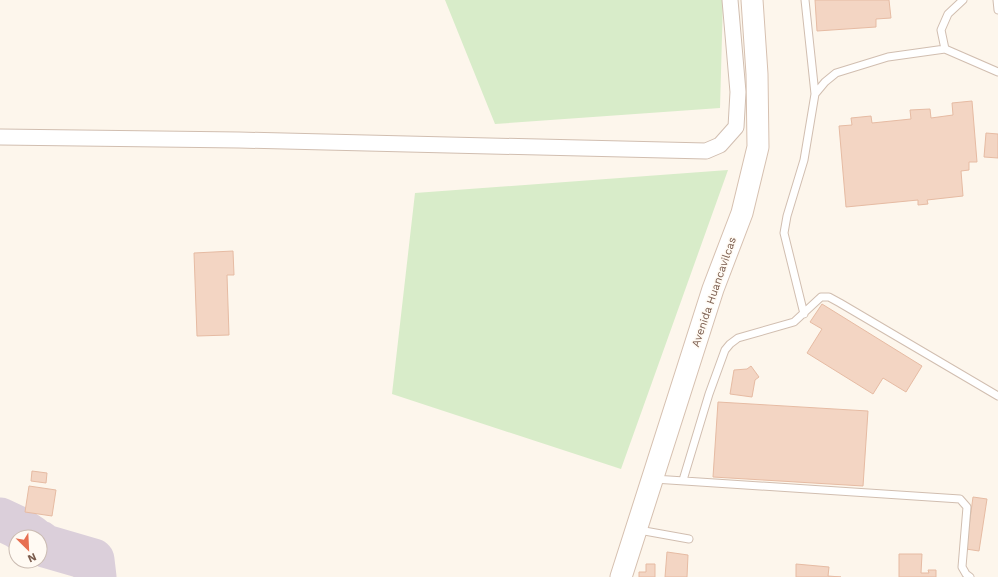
<svg xmlns="http://www.w3.org/2000/svg" width="998" height="577" viewBox="0 0 998 577" font-family="'Work Sans',sans-serif">
<style>
.green{fill:#d8ecc9}
.lines{fill:none;stroke-linecap:round;stroke-linejoin:round}
.taxiway{stroke:#dbcfda;stroke-width:43}
.building{fill:#f3d5c3;stroke:#e6bba3}
.lane-casing{stroke:#d1beb0;stroke-width:9}
.street-casing{stroke:#d1beb0;stroke-width:17}
.secondary-casing{stroke:#d6c0b0;stroke-width:23}
.lane{stroke:#fff;stroke-width:7}
.street{stroke:#fff;stroke-width:15}
.secondary{stroke:#fff;stroke-width:21}
.labels{text-anchor:middle;dominant-baseline:central;stroke-width:3;stroke-linejoin:round;paint-order:stroke}
.street-label{font-size:11px;fill:#7a5c4d;stroke:#fffaf3}
</style>
<rect width="100%" height="100%" fill="#fdf6ec"/>
<path class="green" d="M 445,0 L 723,0 L 720,108 L 495,124 Z
M 728,170 L 621,469 L 392,394 L 415,193 Z"/>
<g class="lines">
<path class="taxiway" d="M 0,519 L 17,527 L 32,537
M 40,542 L 45,546 L 93,560 L 95,577"/>
</g>
<path class="building" d="M 815,0 L 889,0 L 891,18 L 876,19 L 876,27 L 817,31 Z
M 972,101 L 977,162 L 969,162 L 969,170 L 961,171 L 963,196 L 927,200 L 928,204 L 918,205 L 918,200 L 846,207 L 839,126 L 852,125 L 851,118 L 871,116 L 872,123 L 911,119 L 910,110 L 930,109 L 931,118 L 953,115 L 952,103 Z
M 986,133 L 998,134 L 998,158 L 984,157 Z
M 233,251 L 234,275 L 227,275 L 229,335 L 197,336 L 194,253 Z
M 822,304 L 922,366 L 906,392 L 883,378 L 873,394 L 807,353 L 822,329 L 810,322 Z
M 751,366 L 759,377 L 755,380 L 752,397 L 730,394 L 734,370 L 747,369 Z
M 718,402 L 868,411 L 863,486 L 713,477 Z
M 32,471 L 47,473 L 46,483 L 31,481 Z
M 29,486 L 56,490 L 52,516 L 25,512 Z
M 973,497 L 987,499 L 979,551 L 966,549 Z
M 667,552 L 688,555 L 687,577 L 665,577 Z
M 899,554 L 922,554 L 921,573 L 929,573 L 928,570 L 936,570 L 936,577 L 899,577 Z
M 646,564 L 655,564 L 655,577 L 639,577 L 639,572 L 646,572 Z
M 796,564 L 829,567 L 828,576 L 841,577 L 796,577 Z"/>
<g class="lines">
<g class="lane-casing">
<path id="lane" d="M 805,0 L 815,94
M 997,0 L 998,10
M 945,49 L 941,30 L 948,14 L 963,0
M 804,314 L 784,233 L 787,216 L 804,160 L 815,94 L 825,82 L 836,73 L 888,57 L 945,49 L 998,72
M 654,479 L 960,499 L 967,507 L 962,567 L 966,574 L 970,577
M 683,480 L 709,394 L 725,350 L 730,344 L 738,338 L 794,322 L 821,297 L 829,297 L 840,303 L 998,396
M 639,530 L 689,539"/>
</g>
<g class="street-casing">
<path id="street" d="M 0,137 L 239,140 L 706,151 L 720,145 L 736,127 L 738,92 L 730,0"/>
</g>
<g class="secondary-casing">
<path id="secondary" d="M 621,577 L 713,289 L 742,213 L 758,147 L 757,74 L 752,0"/>
</g>
<use href="#lane" class="lane"/>
<use href="#street" class="street"/>
<use href="#secondary" class="secondary"/>
</g>
<g class="labels">
<g class="street-label">
<text transform="translate(714 292) rotate(-71)">Avenida Huancavilcas</text>
</g>
</g>
<g transform="translate(28 549) rotate(156)"><circle r="19" fill="#fffaf3" stroke="#cabbb1"/>
<path d="M0-3L7 15L0 10L-7 15Z" fill="#e76f51"/>
<text y="-6" font-size="11" font-weight="bold" text-anchor="middle" fill="#7a5c4d">N</text>
</g>
</svg>
